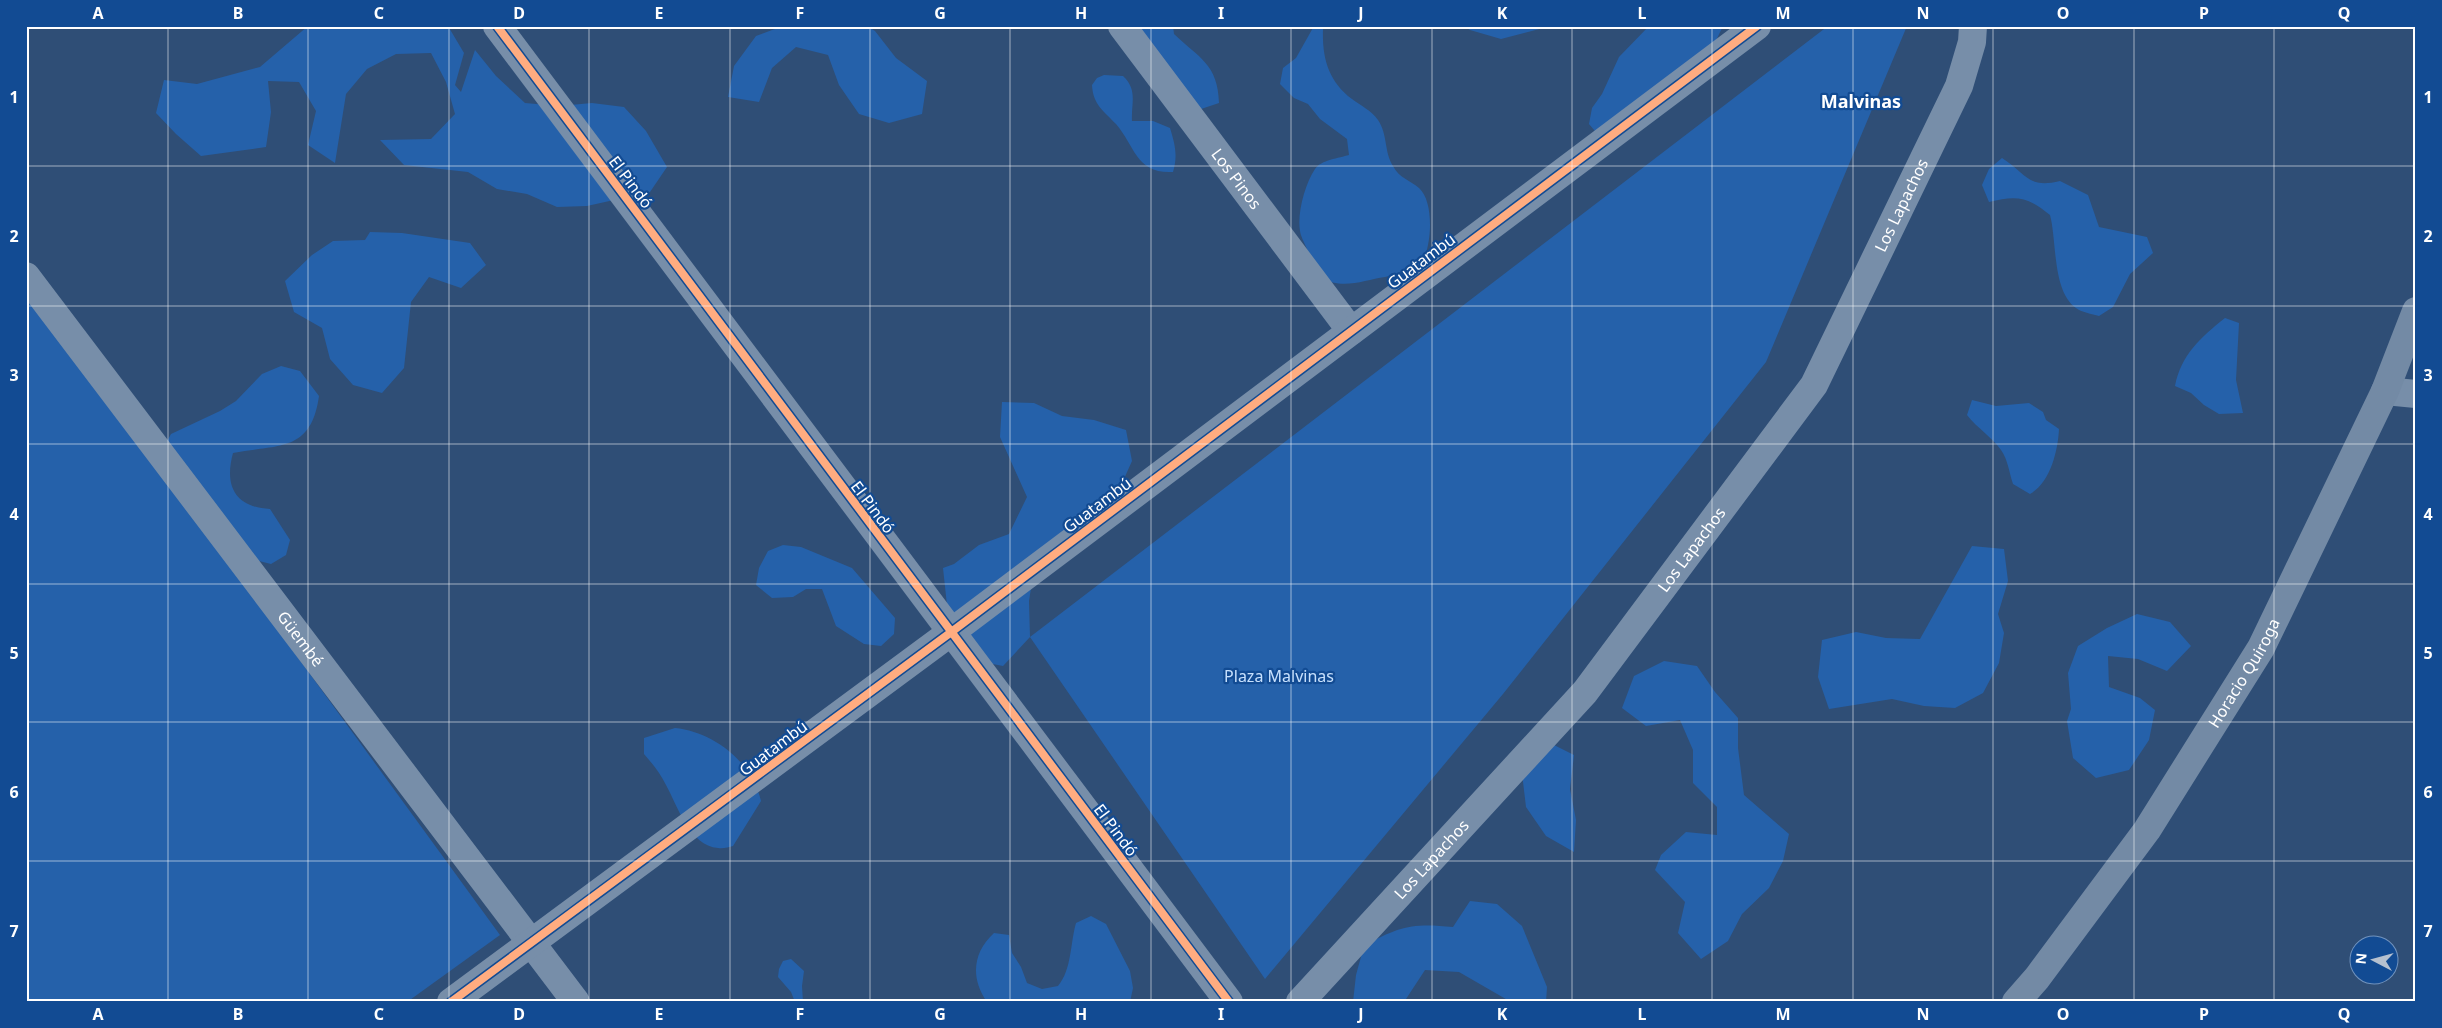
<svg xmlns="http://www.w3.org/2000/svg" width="2442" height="1028" viewBox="0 0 2442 1028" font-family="'Noto Sans',sans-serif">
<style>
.green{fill:#2561aa}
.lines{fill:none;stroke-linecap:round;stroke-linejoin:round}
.minor{stroke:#778ea9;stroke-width:28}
.secondary{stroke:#738aa5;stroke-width:28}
.cycleway-casing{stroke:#124b93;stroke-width:11}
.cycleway{stroke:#ffac80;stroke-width:8}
.grid{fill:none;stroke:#fff;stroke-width:1;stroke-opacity:0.55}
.labels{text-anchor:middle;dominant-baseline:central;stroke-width:4.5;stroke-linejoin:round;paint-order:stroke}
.street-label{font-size:16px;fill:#fff;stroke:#124b93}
.park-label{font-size:16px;fill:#c7e0fd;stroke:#124b93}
.neighbourhood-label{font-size:18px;font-weight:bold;fill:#fff;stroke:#124b93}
.neatline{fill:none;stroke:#fff;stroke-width:2}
.grid-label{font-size:16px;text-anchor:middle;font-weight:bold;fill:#fff}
</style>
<rect width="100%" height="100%" fill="#2f4e76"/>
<path class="green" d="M 308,26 L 448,26 L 464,53 L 455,85 L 461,92 L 475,50 L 496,76 L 525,103 L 559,106 L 592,103 L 624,107 L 646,131 L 667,167 L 650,192 L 587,206 L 557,207 L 527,194 L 497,189 L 468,172 L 404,165 L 380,140 L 431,139 L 455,114 L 446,82 L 431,53 L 396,54 L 367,69 L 346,94 L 335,163 L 308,145 L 316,111 L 299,82 L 268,81 L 271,112 L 266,147 L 201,156 L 176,134 L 156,113 L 164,80 L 197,84 L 260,67 Z
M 783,26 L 867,26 L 875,31 L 896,58 L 927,81 L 922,114 L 889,123 L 859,114 L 839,85 L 828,55 L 796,47 L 772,68 L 759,102 L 728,97 L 734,66 L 756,36 Z
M 1131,26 L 1173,26 L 1174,34 C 1199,58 1218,64 1219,103 L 1201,109 Z
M 1314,26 L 1334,26 L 1323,29 C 1322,57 1328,81 1352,99 C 1361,106 1371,110 1378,120 C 1388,135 1384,152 1393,166 C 1399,178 1410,180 1419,188 C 1435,202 1432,250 1420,266 C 1412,277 1396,274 1385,277 C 1365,280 1342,290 1322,278 C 1314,273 1311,260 1308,252 C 1306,245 1301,238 1300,231 C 1297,213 1305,184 1315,169 C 1321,160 1339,158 1349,155 L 1347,139 L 1320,119 L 1308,104 L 1294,98 L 1280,84 L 1283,68 L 1296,58 Z
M 1464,26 L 1551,26 L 1501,39 L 1470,30 Z
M 1649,26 L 1723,26 L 1710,53 L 1600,137 L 1589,124 L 1592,108 L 1602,94 L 1619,57 Z
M 1828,26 L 1907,26 L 1766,362 L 1503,694 L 1265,979 L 1030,637 L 1003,666 L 972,660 L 950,633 L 943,568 L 954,564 L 979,545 L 1009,534 L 1027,497 L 1000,437 L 1002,402 L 1034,403 L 1062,416 L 1094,420 L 1126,430 L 1132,461 L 1106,519 L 1034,569 L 1029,601 L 1030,637 Z
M 1104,75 L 1123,76 C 1138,90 1131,103 1132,121 L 1153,121 L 1170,128 C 1175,144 1178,156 1173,172 C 1136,174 1135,146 1116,124 C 1104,111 1093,105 1092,85 L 1097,78 Z
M 2002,158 C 2027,174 2028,189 2060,181 L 2088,195 L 2099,227 L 2147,237 L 2153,253 L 2130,274 L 2113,307 L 2099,316 C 2092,314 2081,312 2076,308 C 2052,291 2057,241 2050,215 C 2028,197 2017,195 1989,202 L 1982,185 L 1989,169 Z
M 370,232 L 402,233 L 470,243 L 486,265 L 461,288 L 429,277 L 411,302 L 404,368 L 382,393 L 353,385 L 330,359 L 322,328 L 294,312 L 285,281 L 312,255 L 333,241 L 365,240 Z
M 26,284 L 500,935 L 407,1002 L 26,1002 Z
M 2225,318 L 2239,323 L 2236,380 L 2243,413 L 2219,414 L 2204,405 L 2191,393 L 2175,386 C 2181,355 2201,337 2225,318 Z
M 281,366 L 300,371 L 319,396 C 311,453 278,444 233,453 C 224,486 235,507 270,509 L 290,540 L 286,555 L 271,564 L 255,560 L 163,449 L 171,434 L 220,411 L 236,401 L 262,374 Z
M 1972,400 L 1996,406 L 2029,403 L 2043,412 L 2046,420 L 2059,429 C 2058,451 2050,483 2030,494 L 2013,484 C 2009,472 2008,460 2001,450 C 1992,437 1977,428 1967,415 Z
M 783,545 L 801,547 L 852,568 L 895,618 L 894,634 L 881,646 L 864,644 L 836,626 L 822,589 L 806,589 L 793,597 L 772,598 L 756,585 L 759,568 L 768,551 Z
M 1972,546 L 2004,549 L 2008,581 L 1998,614 L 2004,633 L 1999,663 L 1983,693 L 1955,708 L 1924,706 L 1892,699 L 1829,709 L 1818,677 L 1822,640 L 1856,632 L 1886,638 L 1920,639 Z
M 2137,614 L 2170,622 L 2191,646 L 2167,671 L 2138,659 L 2108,656 L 2109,687 L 2140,698 L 2155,710 L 2149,740 L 2129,770 L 2096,778 L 2073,758 L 2067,721 L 2071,709 L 2068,673 L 2078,646 L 2107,628 Z
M 1664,661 L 1697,666 L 1715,692 L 1738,718 L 1738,748 L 1744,795 L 1789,834 L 1783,861 L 1769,888 L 1742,914 L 1728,941 L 1701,959 L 1678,933 L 1685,902 L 1655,870 L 1661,855 L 1686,832 L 1717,835 L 1717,807 L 1693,783 L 1693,750 L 1680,720 L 1646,726 L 1622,708 L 1634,676 Z
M 675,728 C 714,732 752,762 761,801 L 733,846 C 729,847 723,849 718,848 C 690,846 677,805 666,785 C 660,773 652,763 644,754 L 644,738 Z
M 1546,741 L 1574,755 L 1570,789 L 1576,820 L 1574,852 L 1546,836 L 1526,807 L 1521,765 Z
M 1470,901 L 1497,904 L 1522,926 L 1547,987 L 1546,1002 L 1511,1002 L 1459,972 L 1425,970 L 1406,999 L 1407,1002 L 1353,1002 L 1356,975 L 1364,946 C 1399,926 1413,923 1453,927 Z
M 1091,916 L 1106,924 L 1130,971 L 1133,988 L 1130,1002 L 987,1002 C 970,978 973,952 994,933 L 1009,935 L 1012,953 L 1021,967 L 1027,983 L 1042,989 L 1058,986 C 1072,969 1070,944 1076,923 Z
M 791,959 L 804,971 L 802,986 L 803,1002 L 795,1002 L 791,992 L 778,977 L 779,969 L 783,961 Z"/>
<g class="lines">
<g class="minor">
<path d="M 497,26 L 1229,1002"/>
<path id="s1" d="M 1122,26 L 1351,331"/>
<path id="s2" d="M 26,276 L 576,1002"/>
<path d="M 2385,391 L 2416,394"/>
<path d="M 451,1002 L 950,633 L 1757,26"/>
<path id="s3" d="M 1300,1002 L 1585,692 L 1814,385 L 1959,86 L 1972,42 L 1973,26"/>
</g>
<path class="secondary" id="s4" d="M 2016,1002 L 2037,978 L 2147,830 L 2261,648 L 2385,391 L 2416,311"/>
<g class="cycleway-casing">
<path id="cycleway" d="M 497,26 L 1229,1002
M 451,1002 L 950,633 L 1757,26"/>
</g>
<use href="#cycleway" class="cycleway"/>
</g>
<path class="grid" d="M 168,26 L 168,1002M 308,26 L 308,1002M 449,26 L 449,1002M 589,26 L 589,1002M 730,26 L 730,1002M 870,26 L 870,1002M 1010,26 L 1010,1002M 1151,26 L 1151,1002M 1291,26 L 1291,1002M 1432,26 L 1432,1002M 1572,26 L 1572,1002M 1712,26 L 1712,1002M 1853,26 L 1853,1002M 1993,26 L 1993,1002M 2134,26 L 2134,1002M 2274,26 L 2274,1002M 26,166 L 2416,166M 26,306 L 2416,306M 26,444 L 2416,444M 26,584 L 2416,584M 26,722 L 2416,722M 26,861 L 2416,861"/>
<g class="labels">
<g class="street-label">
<text stroke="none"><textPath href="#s1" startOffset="191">Los Pinos</textPath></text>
<text transform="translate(631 182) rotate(53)">El Pindó</text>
<text stroke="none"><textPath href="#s3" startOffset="1004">Los Lapachos</textPath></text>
<text transform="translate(1421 261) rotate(-37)">Guatambú</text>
<text transform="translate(1097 505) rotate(-37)">Guatambú</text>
<text transform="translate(873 507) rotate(53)">El Pindó</text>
<text stroke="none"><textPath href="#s3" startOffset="599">Los Lapachos</textPath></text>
<text stroke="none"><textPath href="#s2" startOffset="455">Güembé</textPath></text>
<text stroke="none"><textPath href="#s4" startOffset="401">Horacio Quiroga</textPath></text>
<text transform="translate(773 748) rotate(-37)">Guatambú</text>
<text transform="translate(1116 830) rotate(53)">El Pindó</text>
<text stroke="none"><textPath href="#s3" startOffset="194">Los Lapachos</textPath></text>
</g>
<g class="park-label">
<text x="1279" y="676">Plaza Malvinas</text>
</g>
<g class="neighbourhood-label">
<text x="1861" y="101">Malvinas</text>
</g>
</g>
<rect width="2442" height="1028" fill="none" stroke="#124b93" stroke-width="55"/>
<g transform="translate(2374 960) rotate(276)"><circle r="24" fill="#124b93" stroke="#7193be"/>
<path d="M0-4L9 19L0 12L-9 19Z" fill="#b6c1cf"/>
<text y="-8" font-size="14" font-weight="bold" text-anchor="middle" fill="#ffffff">N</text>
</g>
<rect x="28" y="28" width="2386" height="972" class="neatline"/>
<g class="grid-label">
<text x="98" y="19">A</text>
<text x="238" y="19">B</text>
<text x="379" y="19">C</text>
<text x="519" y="19">D</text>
<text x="659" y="19">E</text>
<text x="800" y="19">F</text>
<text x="940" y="19">G</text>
<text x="1081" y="19">H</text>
<text x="1221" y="19">I</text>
<text x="1361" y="19">J</text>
<text x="1502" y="19">K</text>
<text x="1642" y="19">L</text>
<text x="1783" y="19">M</text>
<text x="1923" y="19">N</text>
<text x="2063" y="19">O</text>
<text x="2204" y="19">P</text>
<text x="2344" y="19">Q</text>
<text x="14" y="103">1</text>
<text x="2428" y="103">1</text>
<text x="14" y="242">2</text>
<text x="2428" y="242">2</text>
<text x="14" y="381">3</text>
<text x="2428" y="381">3</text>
<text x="14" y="520">4</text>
<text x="2428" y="520">4</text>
<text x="14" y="659">5</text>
<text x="2428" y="659">5</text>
<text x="14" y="798">6</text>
<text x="2428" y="798">6</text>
<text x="14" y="937">7</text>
<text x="2428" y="937">7</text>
<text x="98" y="1020">A</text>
<text x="238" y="1020">B</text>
<text x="379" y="1020">C</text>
<text x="519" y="1020">D</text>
<text x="659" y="1020">E</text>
<text x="800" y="1020">F</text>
<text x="940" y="1020">G</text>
<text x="1081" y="1020">H</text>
<text x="1221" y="1020">I</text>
<text x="1361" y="1020">J</text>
<text x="1502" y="1020">K</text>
<text x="1642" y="1020">L</text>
<text x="1783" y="1020">M</text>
<text x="1923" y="1020">N</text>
<text x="2063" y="1020">O</text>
<text x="2204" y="1020">P</text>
<text x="2344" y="1020">Q</text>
</g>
</svg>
